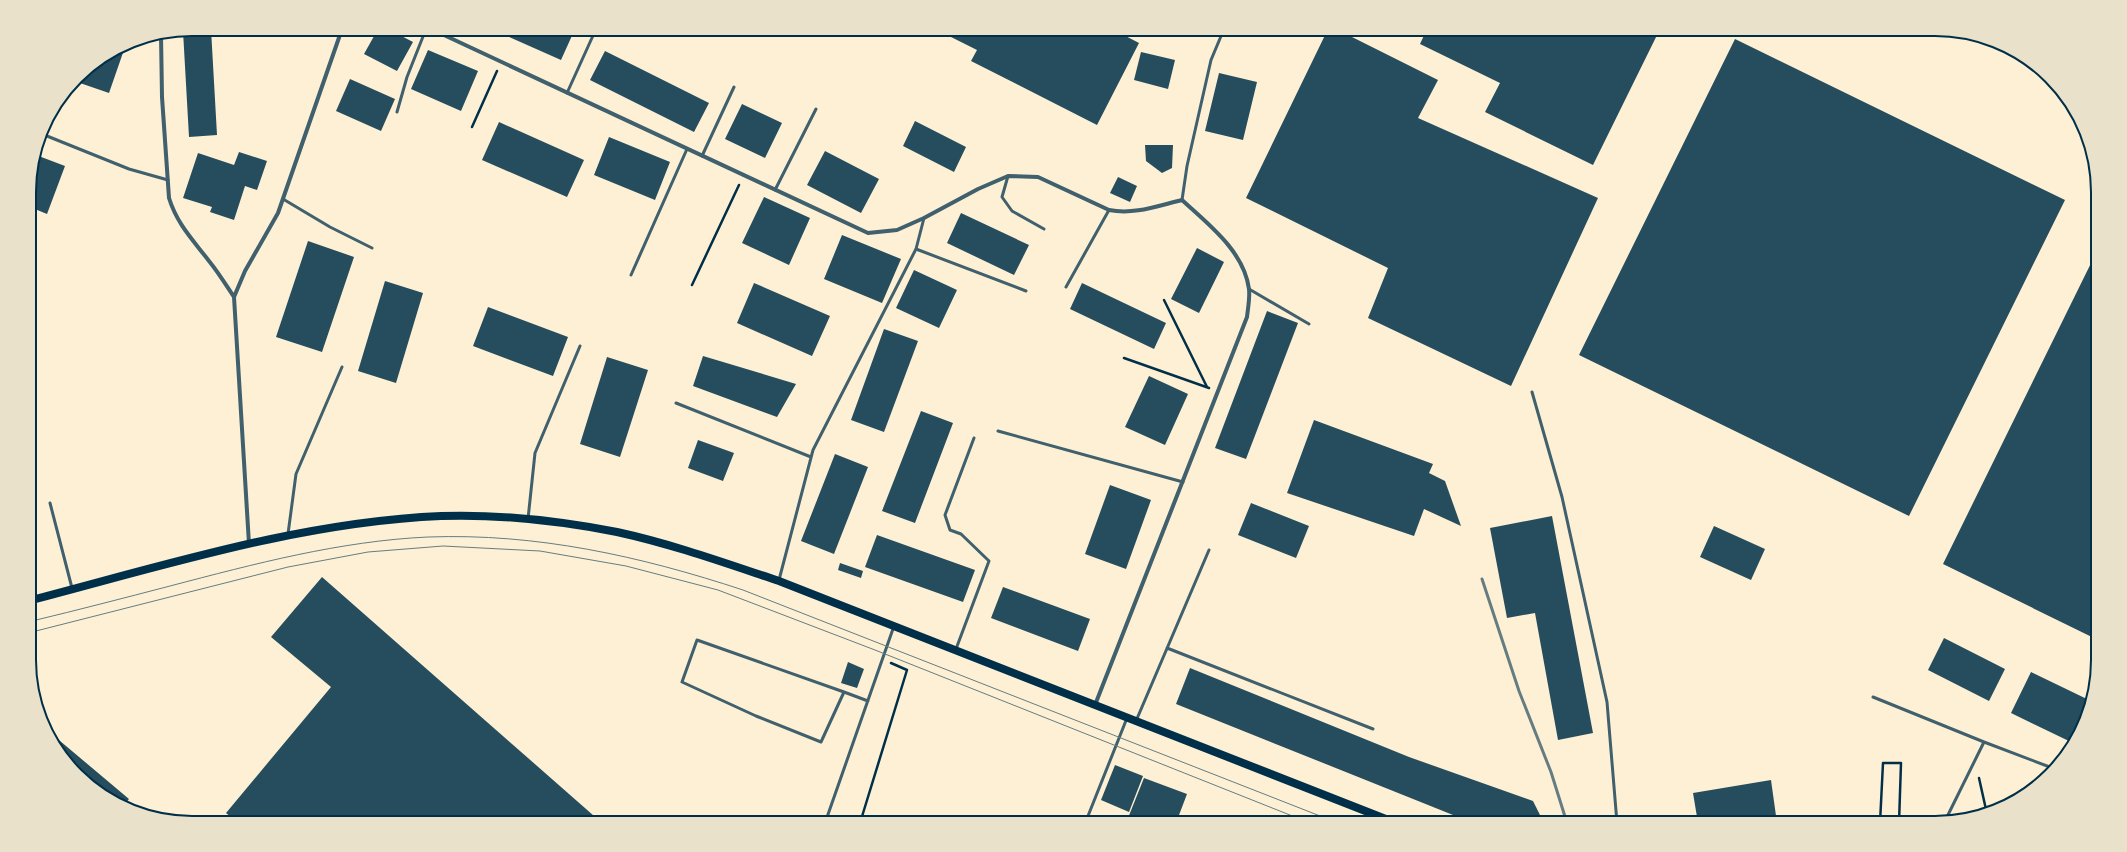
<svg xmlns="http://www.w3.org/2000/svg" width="2127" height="852" viewBox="0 0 2127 852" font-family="Bitter,serif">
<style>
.building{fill:#264d5e}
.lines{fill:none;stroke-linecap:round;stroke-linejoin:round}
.path{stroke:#003049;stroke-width:2.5}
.service{stroke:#3f606c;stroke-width:3}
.minor{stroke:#3f606c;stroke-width:4}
.secondary{stroke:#003049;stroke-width:8}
.tram{stroke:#657d81;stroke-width:1}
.rail{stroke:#657d81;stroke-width:3}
.rim{fill:none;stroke:#003049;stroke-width:2}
</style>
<rect width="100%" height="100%" fill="#fdf0d5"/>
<path class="building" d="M 192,29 L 211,29 L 217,135 L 189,137 L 183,31 Z
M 378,29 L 388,29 L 413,42 L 397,71 L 364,54 Z
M 491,29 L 575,29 L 561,60 Z
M 935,29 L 1112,29 L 1139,43 L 1097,125 L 971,61 L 977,50 Z
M 1328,29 L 1336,29 L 1438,80 L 1418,118 L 1598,198 L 1511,386 L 1368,318 L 1388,268 L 1246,198 Z
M 1427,29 L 1660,29 L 1593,165 L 1485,112 L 1500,83 L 1420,44 Z
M 1735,39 L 2065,200 L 1909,516 L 1579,355 Z
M 126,44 L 109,93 L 77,82 L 84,70 Z
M 428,50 L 478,71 L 461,111 L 411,89 Z
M 605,51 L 709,103 L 694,132 L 590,80 Z
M 1141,52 L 1175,60 L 1168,89 L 1134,80 Z
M 1219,73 L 1257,82 L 1243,140 L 1205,131 Z
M 350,79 L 395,99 L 381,131 L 336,111 Z
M 742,104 L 782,123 L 765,158 L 725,139 Z
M 915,121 L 966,147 L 954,172 L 903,146 Z
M 499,122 L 584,160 L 567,197 L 482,160 Z
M 609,137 L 670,162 L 655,200 L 594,175 Z
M 1145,145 L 1173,145 L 1172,168 L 1162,173 L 1146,161 Z
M 825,151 L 879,179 L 861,213 L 807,185 Z
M 239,152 L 267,161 L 257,190 L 245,186 L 234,220 L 210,212 L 212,207 L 183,198 L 198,153 L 234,165 Z
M 36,155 L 65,166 L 47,214 L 30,207 L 29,181 Z
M 1118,177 L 1137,186 L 1130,202 L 1110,193 Z
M 764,197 L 810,218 L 789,265 L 742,243 Z
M 961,213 L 1029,245 L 1014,275 L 947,243 Z
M 842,235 L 901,259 L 882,303 L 824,279 Z
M 308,241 L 354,257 L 322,352 L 276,337 Z
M 1197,248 L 1224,262 L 1199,313 L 1171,299 Z
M 2097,251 L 2098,640 L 1943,564 Z
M 914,270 L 957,290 L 939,328 L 896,308 Z
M 385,281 L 423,293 L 396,383 L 358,371 Z
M 754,283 L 830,316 L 812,356 L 737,323 Z
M 1082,283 L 1166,323 L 1154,349 L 1070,309 Z
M 488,307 L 568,337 L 553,376 L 473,346 Z
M 1267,311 L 1298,323 L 1246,459 L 1215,448 Z
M 884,329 L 918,341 L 884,432 L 851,420 Z
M 703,356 L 796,384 L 777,417 L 693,386 Z
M 607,357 L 648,370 L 620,457 L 580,444 Z
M 1149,376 L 1188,394 L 1165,445 L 1125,427 Z
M 921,411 L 953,423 L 915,523 L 882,511 Z
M 1314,420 L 1433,464 L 1429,473 L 1445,481 L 1461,526 L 1424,509 L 1414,536 L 1287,493 Z
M 698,440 L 734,453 L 723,481 L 688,468 Z
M 835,454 L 868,467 L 834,554 L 801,541 Z
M 1110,485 L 1151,500 L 1126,569 L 1085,554 Z
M 1251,503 L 1309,526 L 1296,558 L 1238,535 Z
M 1552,516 L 1593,733 L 1558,740 L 1535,613 L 1507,618 L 1490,528 Z
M 1714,526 L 1765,549 L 1751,580 L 1700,557 Z
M 877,535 L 975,570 L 963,602 L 865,567 Z
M 840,563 L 863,571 L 861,578 L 838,570 Z
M 322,577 L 602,823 L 238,823 L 226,813 L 331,687 L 271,637 Z
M 1003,587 L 1090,619 L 1078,651 L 991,618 Z
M 1944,638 L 2005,669 L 1989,701 L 1928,670 Z
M 848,662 L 864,669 L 857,688 L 841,683 Z
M 1190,668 L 1409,757 L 1533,801 L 1544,823 L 1473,823 L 1176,704 Z
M 2031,672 L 2091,701 L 2089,713 L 2073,743 L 2011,713 Z
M 47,730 L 129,799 L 123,806 L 101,795 L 69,767 L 46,732 Z
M 1115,765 L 1143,776 L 1129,812 L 1101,800 Z
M 1144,778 L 1187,794 L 1176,823 L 1142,823 L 1128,818 Z
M 1771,780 L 1777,823 L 1698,823 L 1693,793 Z"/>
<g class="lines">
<path class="path" d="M 472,127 L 497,71
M 692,285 L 739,185
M 1164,300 L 1207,387
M 1124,358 L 1209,388
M 1979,778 L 1987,814
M 860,823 L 907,670 L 891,663
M 1880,823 L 1883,763 L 1901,763 L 1899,823"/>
<path class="service" d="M 443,35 L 446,29
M 567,93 L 596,29
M 397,112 L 407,77 L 426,29
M 42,134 L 129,169 L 168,180
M 702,156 L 734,87
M 1008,176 L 1002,197 L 1012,211 L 1044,229
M 775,190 L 816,109
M 283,199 L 330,227 L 372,248
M 1182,200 L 1187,166 L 1211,60 L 1224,29
M 916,249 L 1026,291
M 631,275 L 687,149
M 1066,287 L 1109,210
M 1249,289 L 1309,324
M 1532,392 L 1562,497 L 1607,702 L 1617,823
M 676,403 L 811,457
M 998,431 L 1183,482
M 50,503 L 72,588
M 528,519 L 535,453 L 580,346
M 288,534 L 296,474 L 342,367
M 779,580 L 813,450 L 916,249 L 924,218
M 1167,648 L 1373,729
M 956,649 L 989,561 L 961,534 L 950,530 L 945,515 L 974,438
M 844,692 L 821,742 L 756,716 L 682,682 L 697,640 L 844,692 L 868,701
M 1873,697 L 1984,742
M 1136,721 L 1209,550
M 1086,821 L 1127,718
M 825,823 L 894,626
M 1944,823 L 1984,742 L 2055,769"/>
<path class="minor" d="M 431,29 L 868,233 L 897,230 L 924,218 L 978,189 L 1008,176 L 1038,177 L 1109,210 C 1134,215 1157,206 1182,200 C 1208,224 1244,251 1249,289 C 1250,298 1248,308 1247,317 L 1095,705
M 161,35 L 162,97 L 169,198 C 177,224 193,240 209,261 C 218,272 226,285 234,297
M 249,544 L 234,297 L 245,271 L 278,213 L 342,29"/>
<path class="secondary" d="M 32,600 C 166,565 301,522 441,516 C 499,514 560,521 617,532 C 672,544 725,563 779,581 L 1396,823"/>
<path class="tram" d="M 32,621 C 78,610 124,598 170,586 C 254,564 340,541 428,537 C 536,533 640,556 743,590 L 1338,823
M 32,632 L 288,567 L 368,552 L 443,546 L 540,551 L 626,566 L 718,590 L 875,650 L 1310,823"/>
<path class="rail" d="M 1482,579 L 1519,691 L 1551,772 L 1567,823"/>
</g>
<path d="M0 0H2127V852H0ZM192 36H1935A156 156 0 0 1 2091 192V660A156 156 0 0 1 1935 816H192A156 156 0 0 1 36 660V192A156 156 0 0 1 192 36Z" fill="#e9e1ca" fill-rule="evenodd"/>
<path class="rim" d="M192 36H1935A156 156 0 0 1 2091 192V660A156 156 0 0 1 1935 816H192A156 156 0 0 1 36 660V192A156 156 0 0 1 192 36Z"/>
</svg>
